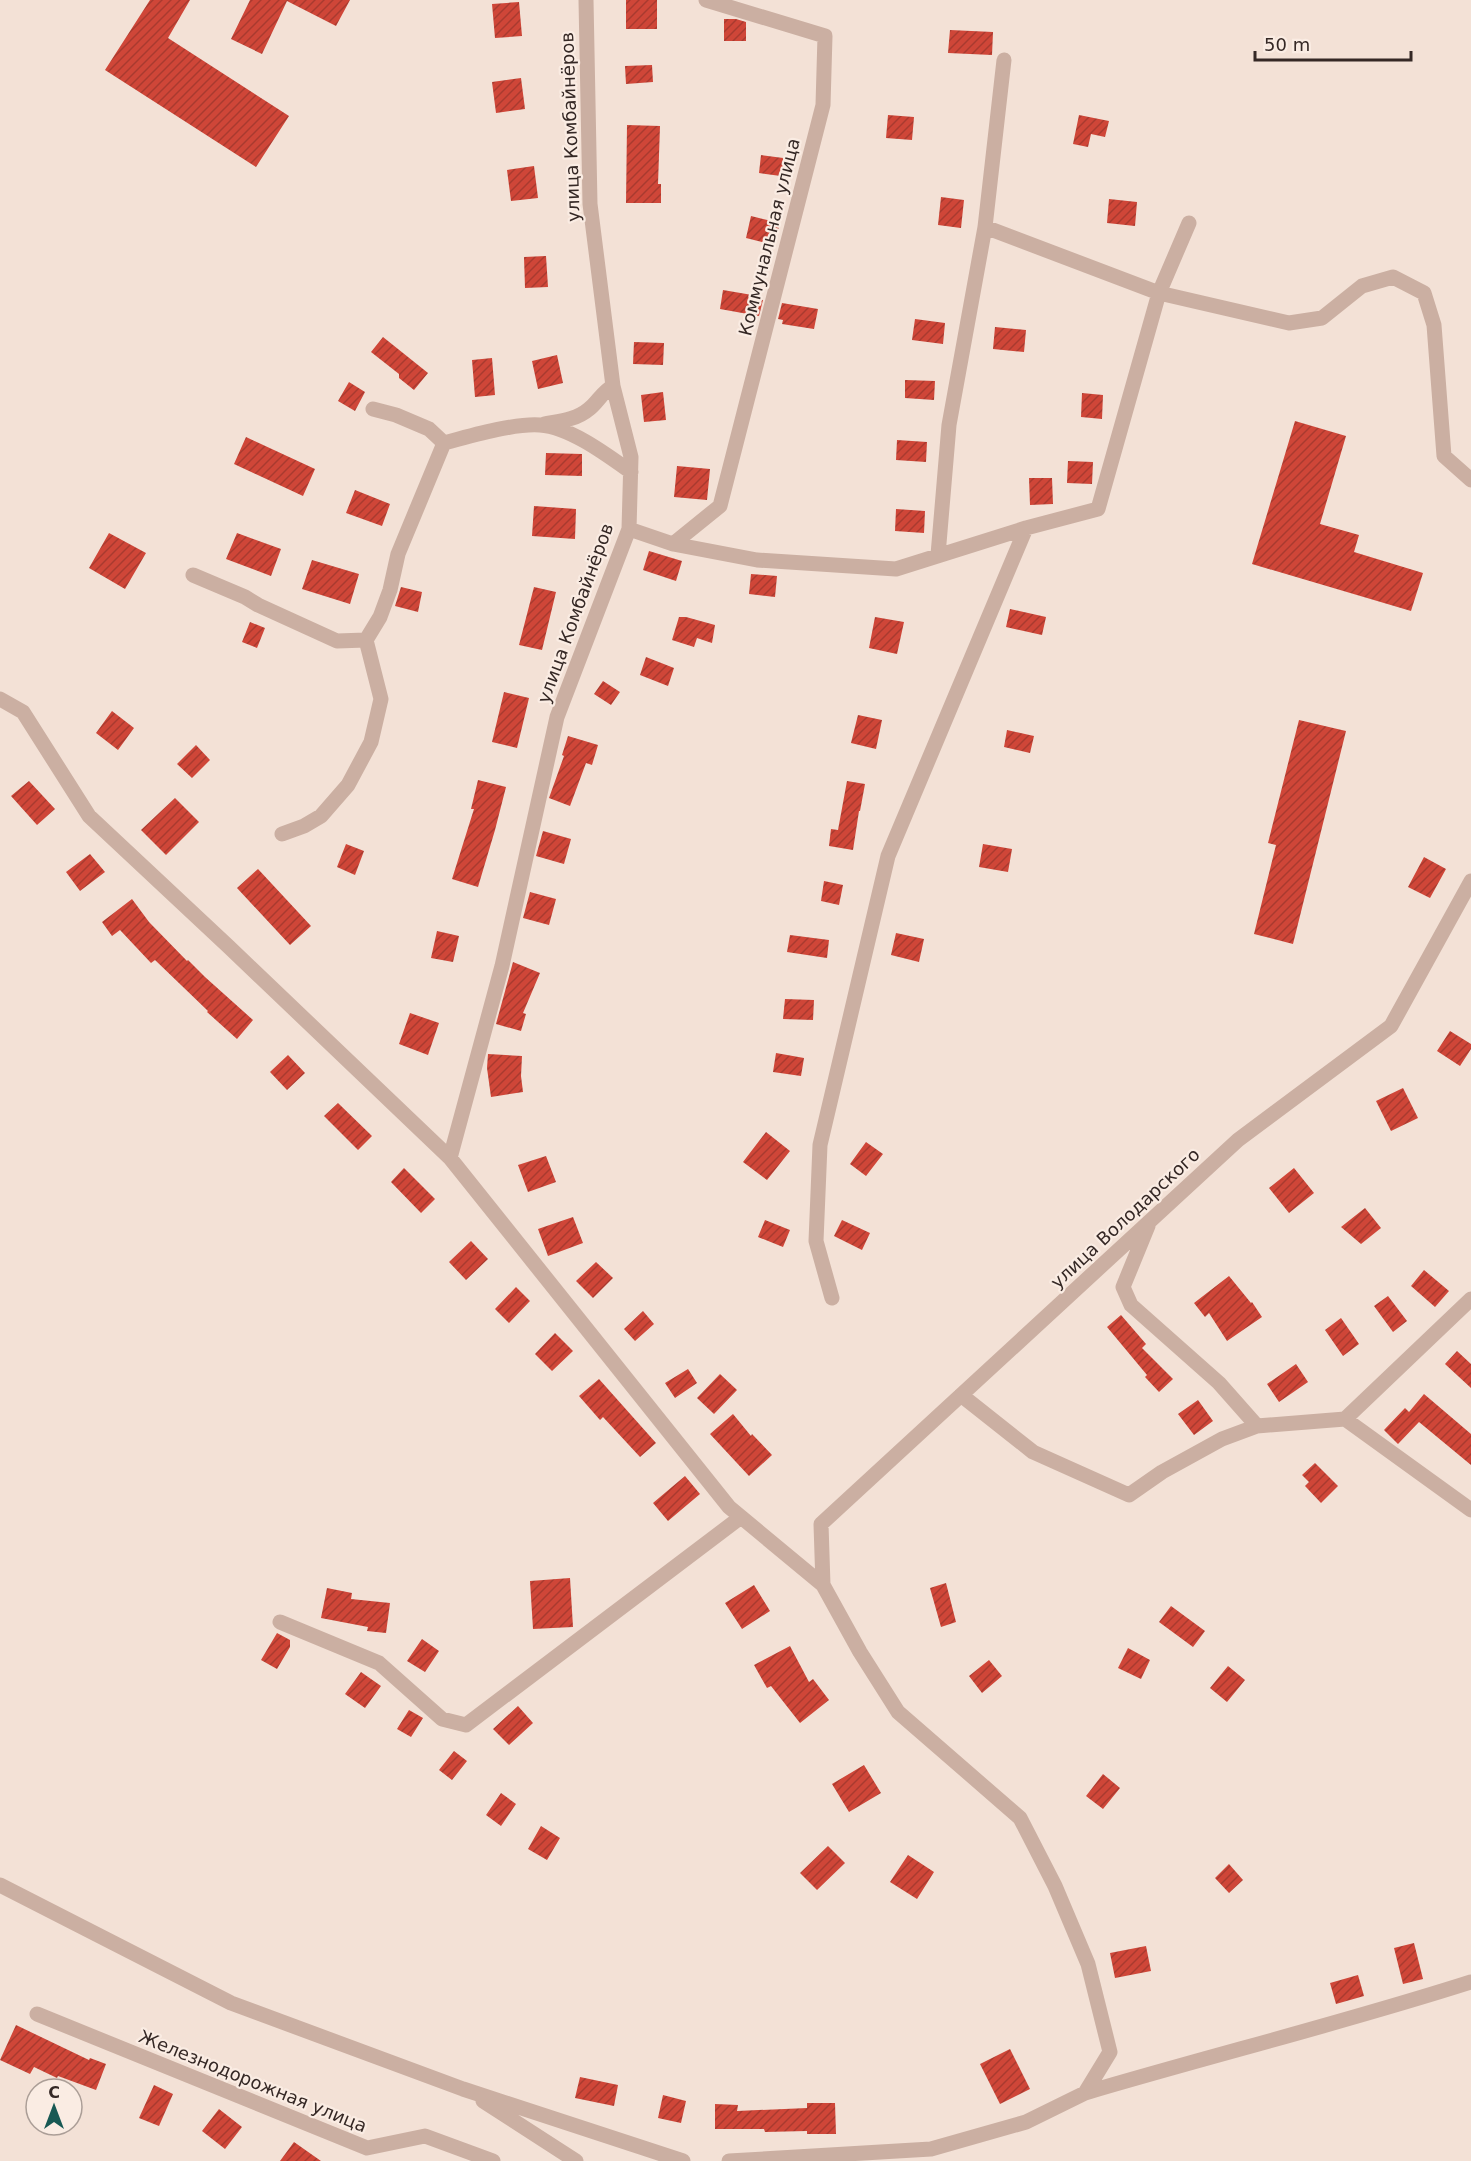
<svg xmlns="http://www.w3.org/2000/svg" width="1471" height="2161" viewBox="0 0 1471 2161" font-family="'DejaVu Sans',sans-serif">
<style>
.building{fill:url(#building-hatch)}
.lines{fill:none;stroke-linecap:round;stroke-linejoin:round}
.minor{stroke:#cbafa2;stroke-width:15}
.labels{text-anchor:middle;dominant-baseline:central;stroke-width:4.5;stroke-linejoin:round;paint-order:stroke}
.street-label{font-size:18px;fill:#352825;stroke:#faece3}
</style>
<defs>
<pattern id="building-hatch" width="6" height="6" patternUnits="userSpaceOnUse" patternTransform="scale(1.5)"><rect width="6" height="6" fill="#cf4638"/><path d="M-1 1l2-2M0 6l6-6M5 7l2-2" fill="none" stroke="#a93a2f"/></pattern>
</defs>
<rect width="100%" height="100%" fill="#f3e1d6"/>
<path class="building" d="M 150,0 L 190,0 L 168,38 L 289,116 L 256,167 L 105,70 Z
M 250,0 L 350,0 L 336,26 L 287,1 L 262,54 L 231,39 Z
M 626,0 L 657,0 L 657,29 L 626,29 Z
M 519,2 L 522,36 L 495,38 L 492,4 Z
M 724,19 L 736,19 L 746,22 L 746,41 L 724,41 Z
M 950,30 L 993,32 L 992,55 L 948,53 Z
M 652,65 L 653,82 L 626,84 L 625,66 Z
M 521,78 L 525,109 L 496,113 L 492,82 Z
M 888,115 L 914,117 L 912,140 L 886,138 Z
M 1079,115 L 1109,121 L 1105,137 L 1091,134 L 1088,147 L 1073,144 Z
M 627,125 L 660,126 L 658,184 L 661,184 L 661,203 L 626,203 Z
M 761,155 L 791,159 L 788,177 L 759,173 Z
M 534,166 L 538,198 L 511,201 L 507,170 Z
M 941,197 L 964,200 L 961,228 L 938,225 Z
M 1109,199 L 1137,202 L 1135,226 L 1107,223 Z
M 751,216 L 780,223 L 774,245 L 746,238 Z
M 546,256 L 548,287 L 525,288 L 524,257 Z
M 723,290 L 758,296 L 758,299 L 763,300 L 759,316 L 720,309 Z
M 782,303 L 818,309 L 814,329 L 782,324 L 783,320 L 778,319 Z
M 915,319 L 945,323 L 943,344 L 912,340 Z
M 995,327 L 1026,330 L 1024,352 L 993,349 Z
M 383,337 L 428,373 L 414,390 L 399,378 L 399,374 L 371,352 Z
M 634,342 L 664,343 L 663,365 L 633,364 Z
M 557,355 L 563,383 L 538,389 L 532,361 Z
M 492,358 L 495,395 L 475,397 L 472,360 Z
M 905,380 L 935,381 L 934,400 L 905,398 Z
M 349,382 L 365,392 L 355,411 L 338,401 Z
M 663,392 L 666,420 L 644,422 L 641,395 Z
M 1082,393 L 1103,395 L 1102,419 L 1081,417 Z
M 1295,421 L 1346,436 L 1320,524 L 1359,535 L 1354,552 L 1423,573 L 1411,611 L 1252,564 Z
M 246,437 L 315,469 L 303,496 L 234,464 Z
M 897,440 L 927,442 L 926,462 L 896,460 Z
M 546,453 L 582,454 L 582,476 L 545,475 Z
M 1068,461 L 1093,462 L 1092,484 L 1067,483 Z
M 677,466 L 710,469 L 707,500 L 674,497 Z
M 1029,478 L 1052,478 L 1053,504 L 1030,505 Z
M 355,490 L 390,504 L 382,526 L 346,513 Z
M 534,506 L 576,509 L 575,539 L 532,536 Z
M 896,509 L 925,511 L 924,533 L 895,531 Z
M 109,533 L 146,553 L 125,589 L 89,568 Z
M 237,533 L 281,549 L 271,576 L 226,559 Z
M 649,551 L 682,561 L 676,581 L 643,570 Z
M 312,560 L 359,574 L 350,604 L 302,589 Z
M 751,574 L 777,576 L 775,597 L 749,594 Z
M 401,587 L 422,592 L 418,612 L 395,606 Z
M 534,587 L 556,592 L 542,650 L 519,645 Z
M 1010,609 L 1046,617 L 1042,635 L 1006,627 Z
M 679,617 L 686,617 L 715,625 L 712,643 L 697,638 L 694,647 L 672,640 Z
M 875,617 L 904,622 L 897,654 L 869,648 Z
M 250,622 L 265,628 L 257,648 L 242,642 Z
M 646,657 L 674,668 L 668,686 L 640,675 Z
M 603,681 L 620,692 L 611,705 L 594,694 Z
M 504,692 L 529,698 L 517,748 L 492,742 Z
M 112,711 L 134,728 L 118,750 L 96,733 Z
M 858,715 L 882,720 L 876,749 L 851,743 Z
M 1299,720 L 1346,731 L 1293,944 L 1254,934 L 1276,845 L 1268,843 Z
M 1007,730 L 1034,736 L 1030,753 L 1004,747 Z
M 568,736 L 598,745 L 592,765 L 586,763 L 570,806 L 549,798 L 564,756 L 562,755 Z
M 196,745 L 210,760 L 192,778 L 177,764 Z
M 478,780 L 506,787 L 495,830 L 478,887 L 452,879 L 474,809 L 471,809 Z
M 29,781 L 55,809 L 37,825 L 11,796 Z
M 847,781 L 865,784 L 860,811 L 859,811 L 853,850 L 829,846 L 831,829 L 838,830 Z
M 175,798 L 199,822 L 166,855 L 141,830 Z
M 543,831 L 571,839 L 564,864 L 536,856 Z
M 346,844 L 364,851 L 355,875 L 337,867 Z
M 983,844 L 1012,849 L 1008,872 L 979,867 Z
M 90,854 L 105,872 L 80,891 L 66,872 Z
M 1424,857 L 1446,869 L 1430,898 L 1408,887 Z
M 258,869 L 311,926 L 290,945 L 237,888 Z
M 824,881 L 843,885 L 839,905 L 821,901 Z
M 530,892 L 556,899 L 549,925 L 523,918 Z
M 132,899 L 149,922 L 187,961 L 188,960 L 205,977 L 253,1020 L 237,1039 L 207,1012 L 208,1011 L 155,960 L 151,963 L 120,930 L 112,936 L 102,922 Z
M 437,931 L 459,936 L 453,962 L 431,958 Z
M 896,933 L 924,939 L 919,962 L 891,955 Z
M 790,935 L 829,940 L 827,958 L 787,952 Z
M 513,962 L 540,973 L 523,1013 L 526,1014 L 521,1031 L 496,1024 Z
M 785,999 L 814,1000 L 813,1020 L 783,1019 Z
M 410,1013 L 439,1023 L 428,1055 L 399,1044 Z
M 1450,1031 L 1471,1044 L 1471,1049 L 1460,1066 L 1437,1051 Z
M 776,1053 L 804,1058 L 801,1076 L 773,1072 Z
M 488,1054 L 522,1056 L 521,1076 L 523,1092 L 491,1097 L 487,1068 Z
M 288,1055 L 305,1073 L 287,1090 L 270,1072 Z
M 1403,1088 L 1418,1118 L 1391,1131 L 1376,1101 Z
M 338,1103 L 372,1136 L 358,1150 L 324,1116 Z
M 766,1132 L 790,1151 L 767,1180 L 743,1162 Z
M 866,1142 L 883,1154 L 866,1176 L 850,1164 Z
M 546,1156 L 556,1182 L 528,1192 L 518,1165 Z
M 404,1168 L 435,1199 L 421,1213 L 391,1182 Z
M 1294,1168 L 1314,1193 L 1289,1213 L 1269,1188 Z
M 1365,1208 L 1381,1228 L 1361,1244 L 1341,1227 Z
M 573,1217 L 583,1243 L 548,1256 L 538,1229 Z
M 765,1220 L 790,1230 L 783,1247 L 758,1237 Z
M 842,1220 L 870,1233 L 862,1250 L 834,1236 Z
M 471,1241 L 488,1259 L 466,1280 L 449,1262 Z
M 596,1262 L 613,1278 L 593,1298 L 576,1281 Z
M 1424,1270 L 1449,1291 L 1435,1307 L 1411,1286 Z
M 1229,1276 L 1251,1303 L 1252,1302 L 1262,1317 L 1227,1341 L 1209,1313 L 1205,1317 L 1194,1303 Z
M 516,1287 L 530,1301 L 509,1323 L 495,1309 Z
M 1388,1296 L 1407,1321 L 1393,1332 L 1374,1306 Z
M 643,1311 L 654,1324 L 635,1341 L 624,1329 Z
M 1121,1315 L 1146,1344 L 1142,1348 L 1173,1379 L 1159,1392 L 1145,1377 L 1147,1375 L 1107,1327 Z
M 1341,1318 L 1359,1344 L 1343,1356 L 1325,1330 Z
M 555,1333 L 573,1351 L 552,1371 L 535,1354 Z
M 1457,1351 L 1471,1364 L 1471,1388 L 1445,1364 Z
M 1296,1364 L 1308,1382 L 1279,1402 L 1267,1384 Z
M 688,1369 L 697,1383 L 675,1398 L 665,1383 Z
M 720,1374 L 737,1390 L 714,1414 L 697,1398 Z
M 599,1379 L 656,1443 L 640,1457 L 603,1417 L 600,1420 L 579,1396 Z
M 1424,1394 L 1471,1434 L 1471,1465 L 1419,1422 L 1398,1444 L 1384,1430 L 1405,1408 L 1409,1412 Z
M 1198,1400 L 1213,1421 L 1194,1435 L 1178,1414 Z
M 733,1414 L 751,1436 L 752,1434 L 772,1455 L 749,1476 L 710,1434 Z
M 1315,1463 L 1338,1486 L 1321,1503 L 1305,1486 L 1309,1482 L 1302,1475 Z
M 685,1476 L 700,1494 L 668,1521 L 653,1503 Z
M 570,1578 L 573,1627 L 533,1629 L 530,1581 Z
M 946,1583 L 956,1622 L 941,1627 L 930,1588 Z
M 754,1585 L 770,1611 L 742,1629 L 725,1603 Z
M 327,1588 L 352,1593 L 351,1599 L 390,1603 L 386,1633 L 367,1631 L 368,1627 L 321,1618 Z
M 1171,1606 L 1205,1631 L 1193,1647 L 1159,1622 Z
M 277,1633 L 290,1640 L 290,1647 L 277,1669 L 261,1660 Z
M 422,1639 L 439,1651 L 425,1672 L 407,1661 Z
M 790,1646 L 809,1682 L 813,1679 L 829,1700 L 800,1723 L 771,1686 L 767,1688 L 754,1665 Z
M 1128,1648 L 1150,1660 L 1141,1679 L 1118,1668 Z
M 989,1660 L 1002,1676 L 982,1693 L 969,1676 Z
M 1228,1666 L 1245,1680 L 1227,1702 L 1210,1688 Z
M 361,1672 L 381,1686 L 365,1708 L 345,1694 Z
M 518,1706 L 533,1723 L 509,1745 L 493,1729 Z
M 409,1710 L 423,1718 L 411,1737 L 397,1729 Z
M 454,1751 L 467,1761 L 452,1780 L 439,1770 Z
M 864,1765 L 881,1793 L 849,1812 L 832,1784 Z
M 1103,1774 L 1120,1788 L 1103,1809 L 1086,1796 Z
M 501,1793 L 516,1804 L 501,1826 L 486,1815 Z
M 541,1826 L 560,1838 L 547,1860 L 528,1849 Z
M 828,1846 L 845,1863 L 817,1890 L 800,1873 Z
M 908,1855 L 934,1872 L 917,1899 L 890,1882 Z
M 1229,1864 L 1243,1880 L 1229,1893 L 1215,1878 Z
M 1414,1943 L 1423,1979 L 1403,1984 L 1394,1948 Z
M 1146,1946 L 1151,1971 L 1115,1978 L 1110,1953 Z
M 1358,1975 L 1364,1996 L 1336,2004 L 1330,1983 Z
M 16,2025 L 89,2060 L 90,2058 L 106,2064 L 96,2090 L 58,2076 L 57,2078 L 34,2067 L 30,2074 L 0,2060 Z
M 1010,2049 L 1030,2089 L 1000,2104 L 980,2064 Z
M 580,2077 L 618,2085 L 614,2106 L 575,2098 Z
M 154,2085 L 173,2094 L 159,2126 L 139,2118 Z
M 663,2095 L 686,2101 L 681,2123 L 658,2118 Z
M 807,2103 L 835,2103 L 836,2134 L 807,2134 L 807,2131 L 765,2132 L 764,2129 L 715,2129 L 715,2104 L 738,2105 L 737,2111 L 807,2108 Z
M 219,2109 L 242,2127 L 225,2149 L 202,2131 Z
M 294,2142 L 321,2161 L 280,2161 Z"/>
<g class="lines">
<path class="minor" d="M 985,227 L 1159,293 L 1289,323 L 1322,318 L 1362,286 L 1393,277 L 1424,293 L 1434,325 L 1444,456 L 1471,480
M 373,409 L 396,415 L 429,429 L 444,443
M 544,424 C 560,421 576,420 589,409 C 598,402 602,392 613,386
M 629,529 L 673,544 L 757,560 L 896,569 L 1026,528 L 1098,509 L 1159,293 L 1189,223
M 673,544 L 720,506 L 823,105 L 825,36 L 706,0
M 938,555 L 949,425 L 985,227 L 1004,60
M 193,575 L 245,597 L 258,605 L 337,641 L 366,640 L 380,617 L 390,590 L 398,554 L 444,443 C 470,436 515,423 540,425 C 570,427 607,455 631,472
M 0,699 L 23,712 L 89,816 L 229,947 L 450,1158 L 729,1507 L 823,1585 L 860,1652 L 898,1712 L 1020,1818 L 1055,1886 L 1088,1964 L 1110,2052 L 1085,2093 L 1026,2122 L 931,2149 L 729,2161
M 282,834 L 304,826 L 321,816 L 348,785 L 371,742 L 381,699 L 366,640
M 450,1158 L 502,966 L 557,717 L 629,529 L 631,457 L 613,386 L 590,204 L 586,0
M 1148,1226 L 1123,1287 L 1131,1305 L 1219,1383 L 1257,1426
M 832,1298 L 816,1241 L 820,1145 L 888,856 L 1026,528
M 961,1395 L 1033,1452 L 1129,1495 L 1162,1472 L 1222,1439 L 1257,1426 L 1345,1419 L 1471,1299
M 1345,1419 L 1471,1510
M 823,1585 L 821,1524 L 1238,1140 L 1391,1026 L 1471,881
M 280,1622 L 379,1663 L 442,1719 L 466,1725 L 741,1517
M 0,1885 L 231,2003 L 463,2089 L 683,2161
M 37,2014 L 367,2148 L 425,2136 L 493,2161
M 1085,2093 C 1213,2055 1343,2023 1471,1982
M 483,2101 L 576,2161"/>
</g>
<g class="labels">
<g class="street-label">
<text transform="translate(570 127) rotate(-92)">улица Комбайнёров</text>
<text transform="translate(769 237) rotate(-76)">Коммунальная улица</text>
<text transform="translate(575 613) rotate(-70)">улица Комбайнёров</text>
<text transform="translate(1125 1218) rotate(-43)">улица Володарского</text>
<text transform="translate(253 2081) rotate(22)">Железнодорожная улица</text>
</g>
</g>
<g transform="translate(54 2107)"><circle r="28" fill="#faece3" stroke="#ab9e97" stroke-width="1.5"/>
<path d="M0-4.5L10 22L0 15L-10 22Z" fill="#185954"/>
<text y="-9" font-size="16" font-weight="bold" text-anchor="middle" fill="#352825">С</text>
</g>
<path d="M1255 51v9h156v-9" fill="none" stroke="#352825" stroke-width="3"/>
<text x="1264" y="51" font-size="18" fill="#352825" stroke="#faece3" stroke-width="4.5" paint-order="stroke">50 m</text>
</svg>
